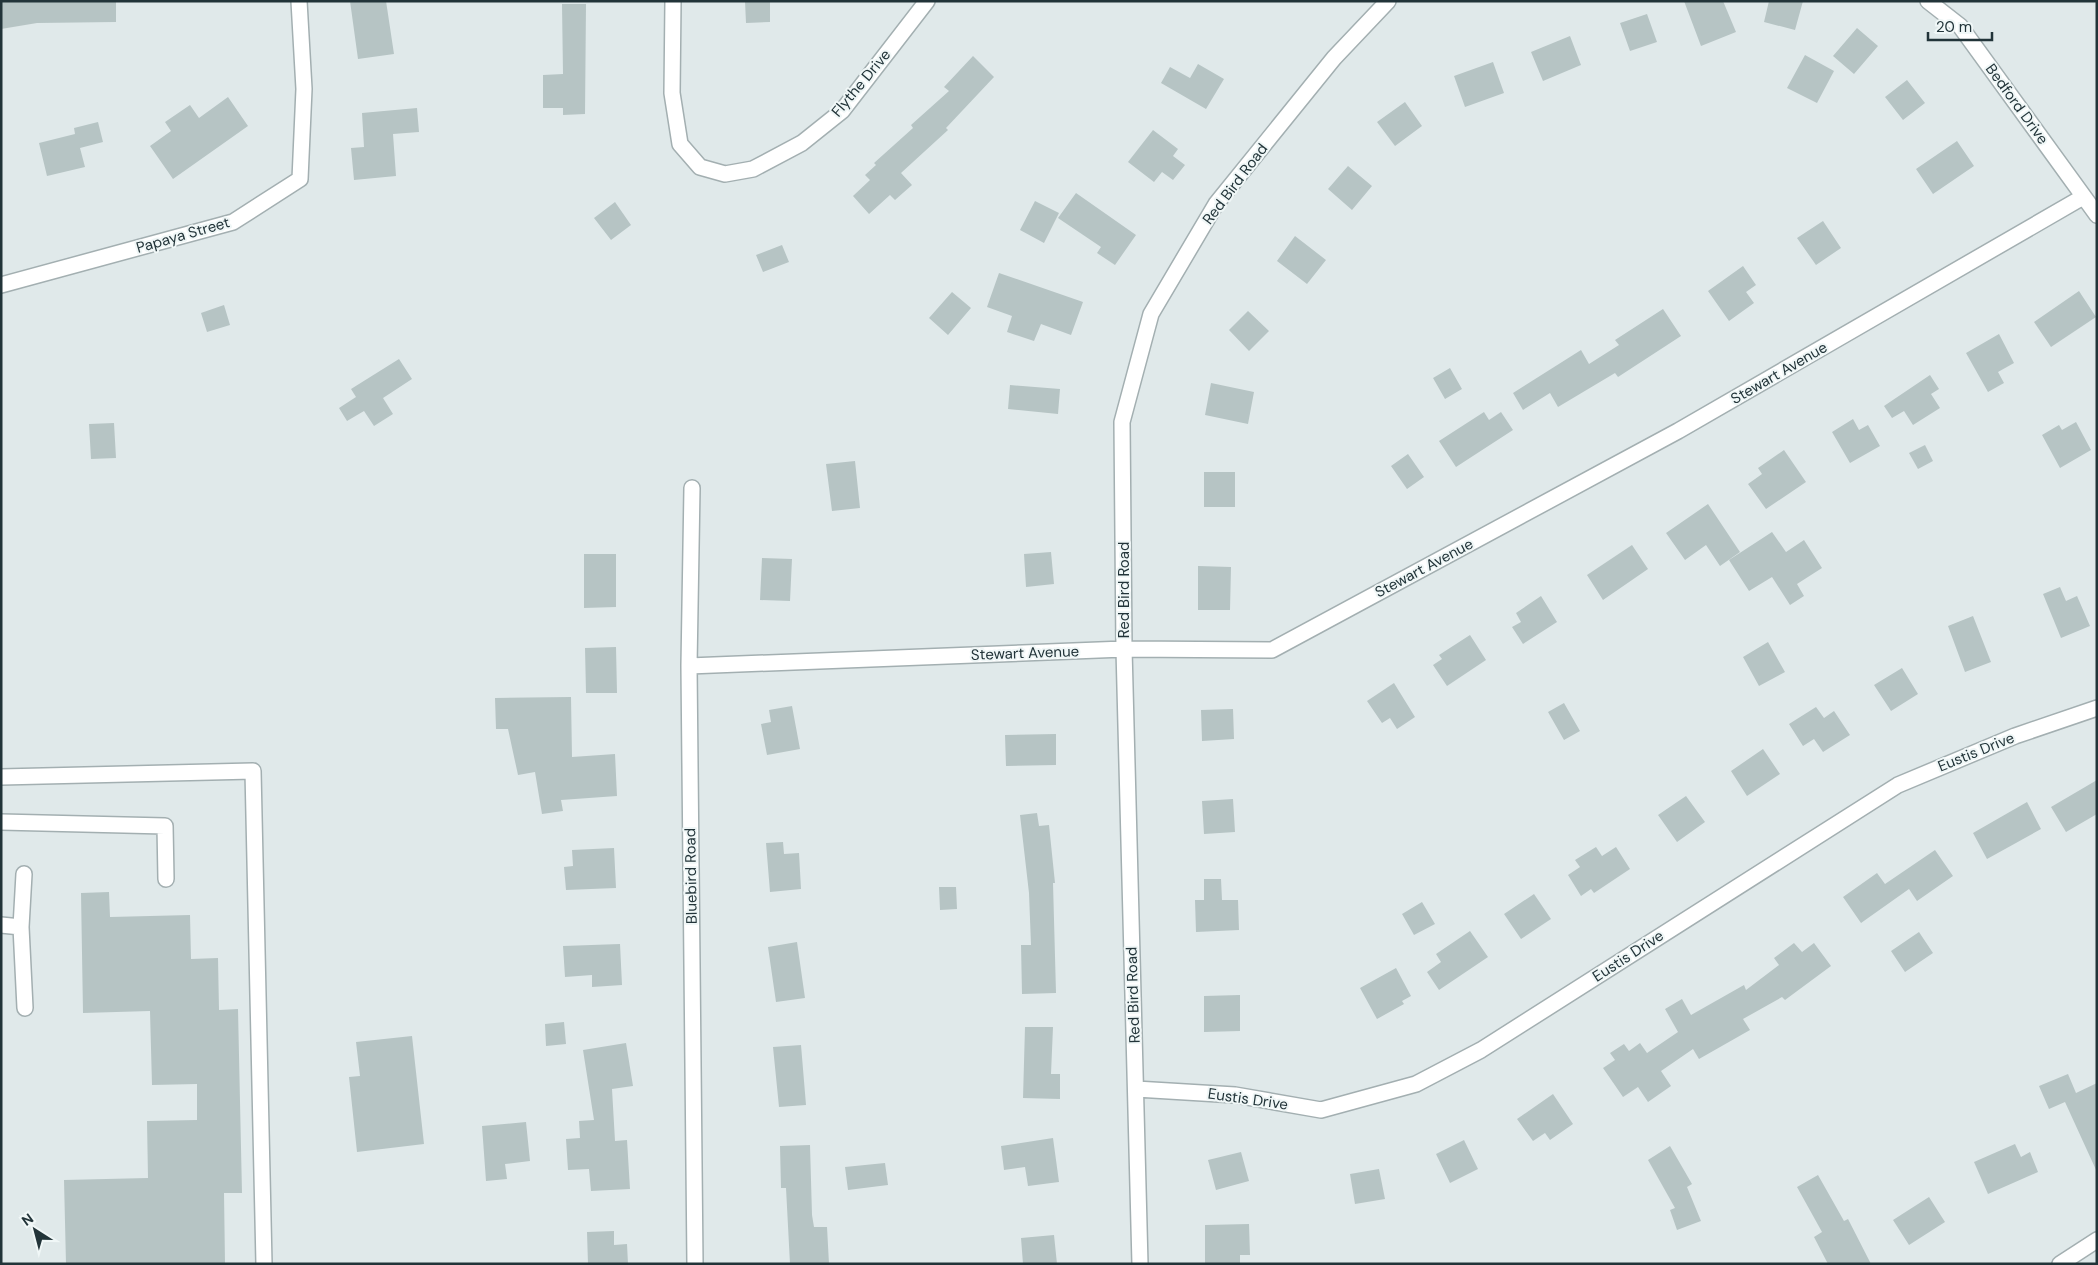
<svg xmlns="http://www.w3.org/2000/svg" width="2098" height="1265" viewBox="0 0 2098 1265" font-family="'DM Sans',sans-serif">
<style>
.building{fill:#b6c4c4}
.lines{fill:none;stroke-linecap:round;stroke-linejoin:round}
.minor-casing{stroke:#a3afb1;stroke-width:18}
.minor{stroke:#fff;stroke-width:15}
.labels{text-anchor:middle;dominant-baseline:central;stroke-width:4;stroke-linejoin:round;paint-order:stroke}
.street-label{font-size:15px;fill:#223439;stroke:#f0f7f7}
</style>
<rect width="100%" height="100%" fill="#e0e9ea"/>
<path class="building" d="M 1,1 L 116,1 L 116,22 L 37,23 L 1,29 Z
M 350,1 L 386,1 L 394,54 L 358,59 Z
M 745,1 L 770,1 L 770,22 L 746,23 Z
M 1684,1 L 1723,1 L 1736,32 L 1701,46 Z
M 1769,1 L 1803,1 L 1795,30 L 1764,22 Z
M 562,4 L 586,4 L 585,114 L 563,115 L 563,108 L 543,108 L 543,75 L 563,74 Z
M 1647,14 L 1657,42 L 1630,51 L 1620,23 Z
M 1857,28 L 1878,46 L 1854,74 L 1833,56 Z
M 1570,36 L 1581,65 L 1543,81 L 1531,52 Z
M 1805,55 L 1834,71 L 1817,103 L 1787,88 Z
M 973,56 L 994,77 L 946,128 L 948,130 L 901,173 L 912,185 L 895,200 L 890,195 L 869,214 L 853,196 L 870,180 L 865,175 L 876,165 L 874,163 L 913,128 L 911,125 L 949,91 L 944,87 Z
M 1493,62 L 1504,93 L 1465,107 L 1454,76 Z
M 1198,64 L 1224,79 L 1206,109 L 1161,83 L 1170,67 L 1190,78 Z
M 1907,80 L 1925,103 L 1903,120 L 1885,97 Z
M 228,97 L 248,126 L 173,179 L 150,146 L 171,131 L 165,122 L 190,105 L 199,118 Z
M 1405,102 L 1422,126 L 1395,146 L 1377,122 Z
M 417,108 L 419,132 L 393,134 L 396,176 L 354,180 L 351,148 L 364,147 L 362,113 Z
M 98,122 L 103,142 L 80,148 L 85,167 L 47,176 L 39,143 L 75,134 L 74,128 Z
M 1153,130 L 1178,149 L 1173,156 L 1185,165 L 1173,180 L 1162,172 L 1154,182 L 1128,162 Z
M 1957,141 L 1974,166 L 1933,194 L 1916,169 Z
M 1348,166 L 1372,186 L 1352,210 L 1328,189 Z
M 1076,193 L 1136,235 L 1115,265 L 1097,253 L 1101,247 L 1058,218 Z
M 1035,201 L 1059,213 L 1044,243 L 1020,230 Z
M 615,202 L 631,225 L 611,240 L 594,218 Z
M 1823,221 L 1841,248 L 1816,265 L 1797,238 Z
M 1295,236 L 1326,260 L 1307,284 L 1277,261 Z
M 782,245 L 789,262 L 763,272 L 756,255 Z
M 1743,266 L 1756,285 L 1746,292 L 1754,303 L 1729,321 L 1708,291 Z
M 999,273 L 1083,302 L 1071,335 L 1041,324 L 1034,341 L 1007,332 L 1012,316 L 987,307 Z
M 2079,291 L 2096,317 L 2051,347 L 2034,322 Z
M 952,292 L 971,308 L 948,335 L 929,318 Z
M 224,305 L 230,325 L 207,332 L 201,313 Z
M 1663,309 L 1681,336 L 1618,377 L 1615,373 L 1558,407 L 1550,393 L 1523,410 L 1513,393 L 1581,350 L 1589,364 L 1619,345 L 1615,340 Z
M 1248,311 L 1269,331 L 1249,351 L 1229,330 Z
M 1999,334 L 2014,363 L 1998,372 L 2004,383 L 1988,392 L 1966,353 Z
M 399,359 L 412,379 L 383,398 L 393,414 L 374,426 L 364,411 L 347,421 L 339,408 L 356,397 L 351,389 Z
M 1450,368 L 1462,389 L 1445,399 L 1433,378 Z
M 1930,375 L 1939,389 L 1931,394 L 1940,408 L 1913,425 L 1904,411 L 1892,418 L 1884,406 Z
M 1211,383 L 1254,392 L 1248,424 L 1205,415 Z
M 1010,385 L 1060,389 L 1058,414 L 1008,409 Z
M 1484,412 L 1489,420 L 1501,412 L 1513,430 L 1456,467 L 1439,441 Z
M 1853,419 L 1859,430 L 1868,425 L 1880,446 L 1850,463 L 1832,432 Z
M 2076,422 L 2091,450 L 2060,468 L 2042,435 L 2059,425 L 2062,430 Z
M 114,423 L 116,458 L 91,459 L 89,424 Z
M 1925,445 L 1933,461 L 1918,469 L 1909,453 Z
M 1784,450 L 1806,482 L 1766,509 L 1748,484 L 1762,474 L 1758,468 Z
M 1408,454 L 1424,477 L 1407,489 L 1391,466 Z
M 855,461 L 860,508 L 832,511 L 826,464 Z
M 1204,472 L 1235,472 L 1235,507 L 1204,507 Z
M 1708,504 L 1740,552 L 1720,566 L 1706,545 L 1685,560 L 1666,533 Z
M 1772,532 L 1786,552 L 1804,540 L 1822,568 L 1797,584 L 1804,596 L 1790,605 L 1772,577 L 1749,591 L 1729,560 Z
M 1632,545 L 1648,569 L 1603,600 L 1587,575 Z
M 1051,552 L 1054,584 L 1026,587 L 1024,554 Z
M 584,554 L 616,554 L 616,607 L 584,608 Z
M 762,558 L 792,559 L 790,601 L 760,600 Z
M 1198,566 L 1231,567 L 1230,610 L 1198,610 Z
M 2060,587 L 2066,601 L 2077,596 L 2090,626 L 2061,638 L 2043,594 Z
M 1541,596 L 1557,622 L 1523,644 L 1512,627 L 1521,622 L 1516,613 Z
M 1973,616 L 1991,662 L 1965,672 L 1948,626 Z
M 1470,635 L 1486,660 L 1447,686 L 1433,665 L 1442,659 L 1439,655 Z
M 1768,642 L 1785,672 L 1759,686 L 1743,657 Z
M 616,647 L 617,693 L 586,693 L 585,648 Z
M 1902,668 L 1918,694 L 1891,711 L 1874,685 Z
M 1394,683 L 1415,717 L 1397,729 L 1390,718 L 1382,723 L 1367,701 Z
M 571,697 L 572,757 L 615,754 L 617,796 L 561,800 L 563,811 L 542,814 L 535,772 L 518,775 L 508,729 L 496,729 L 495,698 Z
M 1564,703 L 1580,731 L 1564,740 L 1548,712 Z
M 792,706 L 800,749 L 767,755 L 761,724 L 771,722 L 769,710 Z
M 1816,707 L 1824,718 L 1834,711 L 1850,735 L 1823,752 L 1814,739 L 1803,746 L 1789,724 Z
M 1233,709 L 1234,739 L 1202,741 L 1201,710 Z
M 1056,734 L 1056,765 L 1006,766 L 1005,735 Z
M 1763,749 L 1780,774 L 1747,796 L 1731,771 Z
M 2097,780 L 2097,814 L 2066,832 L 2051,807 Z
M 1686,796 L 1705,822 L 1677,842 L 1658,815 Z
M 1233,799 L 1235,832 L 1204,834 L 1202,801 Z
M 2027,802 L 2041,829 L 1987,859 L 1973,833 Z
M 1037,813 L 1039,826 L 1049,825 L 1055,883 L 1053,883 L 1056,993 L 1022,994 L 1021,945 L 1031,945 L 1029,893 L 1020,815 Z
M 783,842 L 784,854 L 799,853 L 801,889 L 770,892 L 766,843 Z
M 1596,847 L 1602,856 L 1616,847 L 1630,869 L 1594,893 L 1591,889 L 1581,896 L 1568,875 L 1580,867 L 1575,860 Z
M 614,848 L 616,888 L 566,890 L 564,867 L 573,866 L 572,850 Z
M 1935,850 L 1953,876 L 1917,901 L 1909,889 L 1861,923 L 1843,897 L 1877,873 L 1885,884 Z
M 1204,879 L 1221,879 L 1222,900 L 1238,900 L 1239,930 L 1196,932 L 1195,900 L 1204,900 Z
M 939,887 L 956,887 L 957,909 L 940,910 Z
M 109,892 L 110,917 L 190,915 L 191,959 L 218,958 L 219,1010 L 238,1009 L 242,1193 L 224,1193 L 225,1264 L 66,1264 L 64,1180 L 148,1178 L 147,1121 L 197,1120 L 197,1084 L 152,1085 L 150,1011 L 83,1013 L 81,893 Z
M 1534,894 L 1551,919 L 1521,939 L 1504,914 Z
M 1422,902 L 1435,924 L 1414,935 L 1402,914 Z
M 1470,931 L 1488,957 L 1439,990 L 1427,972 L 1441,962 L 1436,954 Z
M 1919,932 L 1933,953 L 1905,972 L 1891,951 Z
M 797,942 L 805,998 L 776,1002 L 768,947 Z
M 1794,943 L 1802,952 L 1814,943 L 1831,966 L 1785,1000 L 1782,997 L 1743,1019 L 1750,1030 L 1699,1059 L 1693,1049 L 1661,1071 L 1671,1086 L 1648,1102 L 1638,1087 L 1623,1097 L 1603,1068 L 1615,1060 L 1610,1053 L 1624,1044 L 1629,1051 L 1640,1043 L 1647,1053 L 1678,1032 L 1665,1009 L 1682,999 L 1691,1015 L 1744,985 L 1746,990 L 1779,965 L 1774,958 Z
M 620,944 L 622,985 L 592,987 L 592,975 L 565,977 L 563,946 Z
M 1396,968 L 1411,996 L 1402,1001 L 1404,1004 L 1377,1019 L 1360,988 Z
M 1240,995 L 1240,1031 L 1204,1032 L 1204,996 Z
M 564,1022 L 566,1044 L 546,1046 L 545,1024 Z
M 1025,1027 L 1053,1027 L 1051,1074 L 1060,1074 L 1060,1099 L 1023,1098 Z
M 412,1036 L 424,1144 L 357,1152 L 349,1077 L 360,1076 L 356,1042 Z
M 626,1043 L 633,1086 L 612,1089 L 615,1141 L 627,1140 L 630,1189 L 591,1191 L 589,1169 L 568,1170 L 566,1139 L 580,1138 L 579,1121 L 594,1120 L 583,1050 Z
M 801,1045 L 806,1105 L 779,1107 L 773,1047 Z
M 2068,1074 L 2076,1093 L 2097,1083 L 2097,1172 L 2065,1102 L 2049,1109 L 2039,1086 Z
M 1553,1094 L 1573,1124 L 1550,1140 L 1545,1133 L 1533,1141 L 1517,1119 Z
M 526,1122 L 530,1161 L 505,1164 L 507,1179 L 486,1181 L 482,1126 Z
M 1053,1138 L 1059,1182 L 1028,1186 L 1025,1167 L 1004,1170 L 1001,1146 Z
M 1464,1140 L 1478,1169 L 1450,1183 L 1436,1154 Z
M 2015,1144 L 2021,1157 L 2030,1152 L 2038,1172 L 1988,1194 L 1974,1162 Z
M 810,1145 L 812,1215 L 814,1227 L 827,1227 L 829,1264 L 790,1264 L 786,1188 L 781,1188 L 780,1146 Z
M 1670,1146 L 1692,1184 L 1687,1187 L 1701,1221 L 1677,1230 L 1670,1210 L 1675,1208 L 1648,1160 Z
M 1241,1152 L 1249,1181 L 1216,1190 L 1208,1160 Z
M 885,1163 L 888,1185 L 848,1190 L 845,1167 Z
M 1379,1169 L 1385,1199 L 1355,1204 L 1350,1174 Z
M 1818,1175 L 1844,1221 L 1848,1219 L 1871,1264 L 1828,1264 L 1814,1237 L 1822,1232 L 1797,1187 Z
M 1929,1197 L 1945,1222 L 1909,1245 L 1893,1220 Z
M 1249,1224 L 1250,1255 L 1240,1255 L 1240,1264 L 1205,1264 L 1205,1225 Z
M 614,1231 L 614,1245 L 627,1244 L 628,1264 L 588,1264 L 587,1232 Z
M 1054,1235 L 1057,1264 L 1023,1264 L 1021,1238 Z"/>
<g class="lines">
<g class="minor-casing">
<path id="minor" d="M 673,1 L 672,93 L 680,144 L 700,167 L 725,174 L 753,169 L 802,143 L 842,111 L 927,1
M 1928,1 L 1960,26 L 2097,215
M 1,285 L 233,222 L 300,179 L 304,89 L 299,1
M 692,488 L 689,666 L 695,1264
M 689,666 L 1124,649 L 1272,650 L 1678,431 L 2083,197
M 1,777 L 253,771 L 264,1264
M 1,822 L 165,826 L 166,879
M 24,874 L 21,927 L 25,1008
M 1,925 L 21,927
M 1136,1089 L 1235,1095 L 1321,1110 L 1416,1084 L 1481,1050 L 1898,785 L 2015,736 L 2097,708
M 1140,1264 L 1124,649 L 1122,422 L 1151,314 L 1216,204 L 1334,58 L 1388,1
M 2060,1264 L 2097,1240"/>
</g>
<use href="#minor" class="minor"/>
</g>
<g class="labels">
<g class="street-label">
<text transform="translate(861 83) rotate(-50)">Flythe Drive</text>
<text transform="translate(2017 104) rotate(54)">Bedford Drive</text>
<text transform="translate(1235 184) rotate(-53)">Red Bird Road</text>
<text transform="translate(183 235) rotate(-16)">Papaya Street</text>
<text transform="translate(1779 373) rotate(-30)">Stewart Avenue</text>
<text transform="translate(1424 568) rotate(-28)">Stewart Avenue</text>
<text transform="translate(1124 590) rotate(-90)">Red Bird Road</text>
<text transform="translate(1025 653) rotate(-2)">Stewart Avenue</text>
<text transform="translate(1976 752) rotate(-22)">Eustis Drive</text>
<text transform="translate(691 876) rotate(-91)">Bluebird Road</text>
<text transform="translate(1628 956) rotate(-33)">Eustis Drive</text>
<text transform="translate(1133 995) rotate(-92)">Red Bird Road</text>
<text transform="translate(1248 1099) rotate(8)">Eustis Drive</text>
</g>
</g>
<rect width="2098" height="1265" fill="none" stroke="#223439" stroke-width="5"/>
<g transform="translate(35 1230) rotate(324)" stroke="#f0f7f7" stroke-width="4" paint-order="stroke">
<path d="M0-4L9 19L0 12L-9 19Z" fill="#223439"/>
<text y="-8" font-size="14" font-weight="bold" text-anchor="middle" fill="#223439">N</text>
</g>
<path d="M1928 32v8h64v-8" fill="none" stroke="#223439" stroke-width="2.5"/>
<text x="1936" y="32" font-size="15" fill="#223439" stroke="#f0f7f7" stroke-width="4" paint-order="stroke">20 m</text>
</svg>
